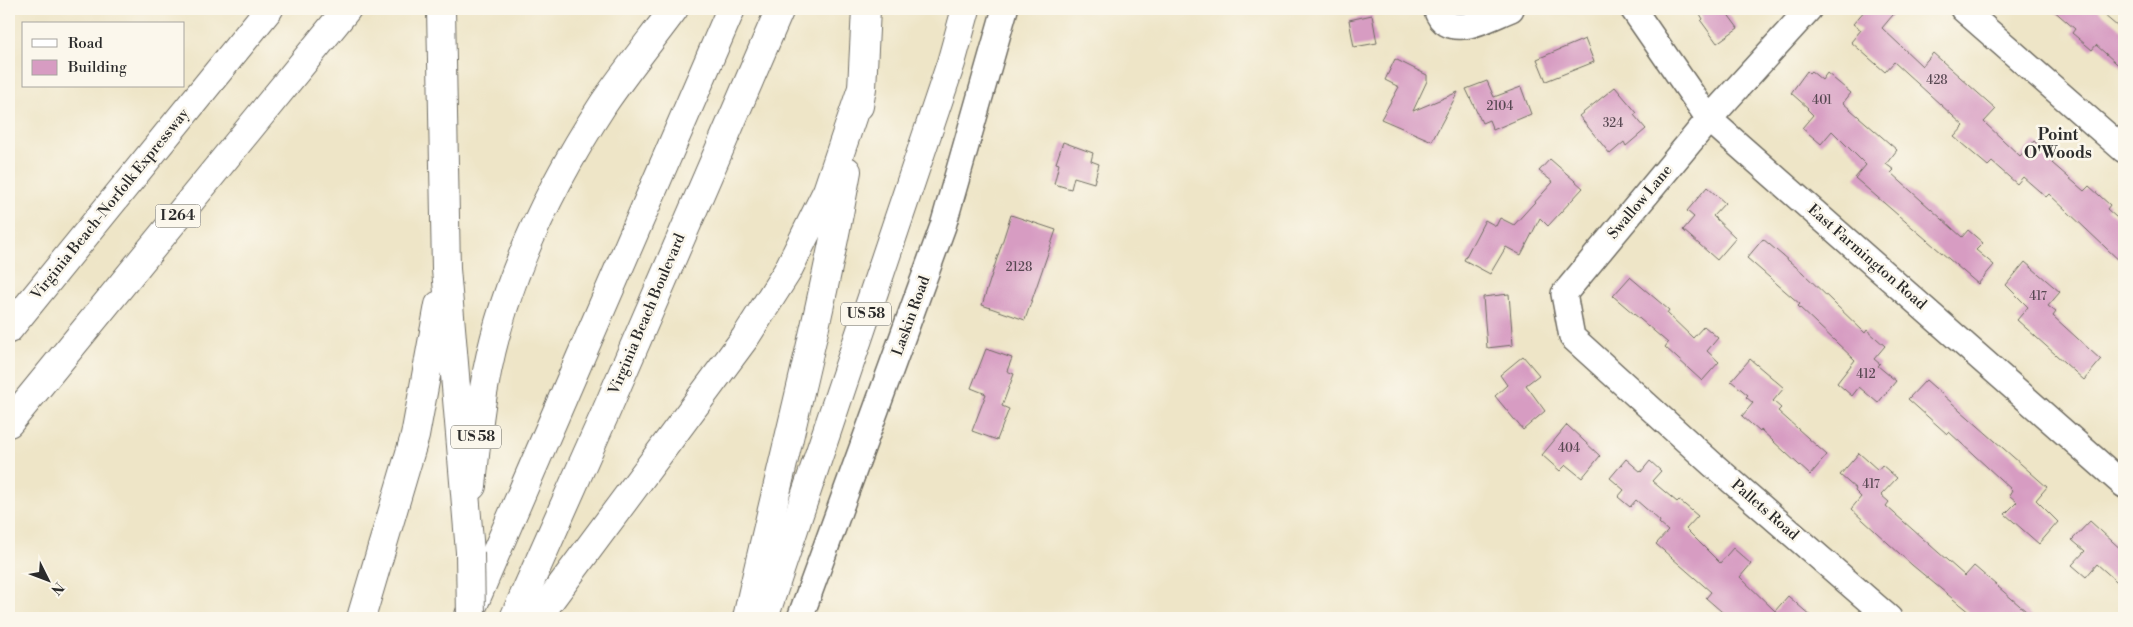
<svg xmlns="http://www.w3.org/2000/svg" width="2133" height="627" viewBox="0 0 2133 627" font-family="'Libre Bodoni',serif">
<style>
.building{fill:#d79cc2}
.lines{fill:none;stroke-linecap:round;stroke-linejoin:round}
.minor-casing{stroke:#6f6c62;stroke-width:28}
.primary-casing{stroke:#6f6c62;stroke-width:30}
.motorway-casing{stroke:#6f6c62;stroke-width:30}
.minor{stroke:#fff;stroke-width:25}
.primary{stroke:#fff;stroke-width:28}
.motorway{stroke:#fff;stroke-width:28}
.primary-bridge-casing{stroke:#6f6c62;stroke-width:30;stroke-linecap:butt}
.primary-bridge{stroke:#fff;stroke-width:28}
.labels{text-anchor:middle;dominant-baseline:central;stroke-width:5;stroke-linejoin:round;paint-order:stroke}
.number-label{font-size:12px;fill:#564751}
.shield{fill:#fbf7ec;stroke:#696865;stroke-width:1}
.shield-label{font-size:14px;font-weight:bold;fill:#2b2b2b}
.street-label{font-size:15px;fill:#2b2b2b;stroke:#fbf7ec}
.neighbourhood-label{font-size:16px;font-weight:bold;fill:#2b2b2b;stroke:#fbf7ec}
</style>
<rect width="100%" height="100%" fill="#fbf7ec"/>
<filter id="ink" filterUnits="userSpaceOnUse"><feTurbulence type="fractalNoise" baseFrequency=".02" numOctaves="2"/><feDisplacementMap in="SourceGraphic" scale="10" xChannelSelector="R" yChannelSelector="G"/><feConvolveMatrix kernelMatrix="1 2 1 2 8 2 1 2 1" color-interpolation-filters="sRGB"/></filter>
<filter id="wash" filterUnits="userSpaceOnUse"><feTurbulence type="fractalNoise" baseFrequency=".0096" numOctaves="4" result="noise"/><feDisplacementMap in="SourceGraphic" scale="20" xChannelSelector="R" yChannelSelector="G"/><feGaussianBlur stdDeviation="1.12" result="paint"/><feColorMatrix in="noise" values="0 0 0 0 0 0 0 0 0 0 0 0 0 0 0 0 0 1.4 0 .05"/><feComposite in="paint" operator="in"/></filter>
<g filter="url(#wash)">
<rect width="100%" height="100%" fill="#eee5c7"/>
<g id="blocks">
<path class="building" d="M 1697,9 L 1724,9 L 1738,28 L 1717,43 L 1701,21 L 1703,19 Z
M 1866,9 L 1898,9 L 1882,28 L 1922,66 L 1933,53 L 1996,109 L 1984,122 L 2020,156 L 2034,141 L 2055,159 L 2052,163 L 2084,191 L 2089,186 L 2110,205 L 2107,209 L 2124,224 L 2124,265 L 2049,194 L 2046,197 L 2023,177 L 2017,184 L 1992,162 L 1988,166 L 1954,137 L 1964,126 L 1894,62 L 1885,72 L 1851,42 L 1861,30 L 1853,24 Z
M 2052,9 L 2097,9 L 2124,32 L 2124,70 L 2096,45 L 2092,50 L 2072,33 L 2075,29 Z
M 1372,15 L 1377,43 L 1354,47 L 1349,20 Z
M 1585,39 L 1594,62 L 1546,81 L 1537,59 Z
M 1395,59 L 1427,75 L 1427,81 L 1413,111 L 1458,92 L 1432,141 L 1381,119 L 1399,87 L 1385,80 Z
M 1807,71 L 1809,73 L 1811,71 L 1822,80 L 1827,73 L 1851,93 L 1843,103 L 1897,150 L 1886,164 L 1894,170 L 1891,173 L 1962,237 L 1968,230 L 1983,243 L 1976,250 L 1994,265 L 1978,284 L 1855,178 L 1866,165 L 1832,131 L 1821,144 L 1802,128 L 1813,115 L 1807,109 L 1808,108 L 1791,93 Z
M 1487,81 L 1494,97 L 1521,87 L 1531,114 L 1493,130 L 1489,120 L 1482,123 L 1466,89 Z
M 1615,87 L 1637,113 L 1634,115 L 1646,129 L 1626,146 L 1624,142 L 1610,154 L 1579,116 Z
M 1063,142 L 1093,153 L 1091,161 L 1099,164 L 1094,183 L 1074,177 L 1071,189 L 1054,184 L 1059,164 L 1056,163 Z
M 1550,159 L 1583,188 L 1548,226 L 1540,218 L 1521,255 L 1506,247 L 1490,274 L 1464,260 L 1485,220 L 1496,226 L 1500,218 L 1514,225 L 1553,182 L 1539,171 Z
M 1707,187 L 1725,203 L 1713,216 L 1736,238 L 1717,260 L 1683,230 L 1694,217 L 1687,211 Z
M 1011,215 L 1056,230 L 1025,320 L 982,305 Z
M 1763,239 L 1802,272 L 1865,333 L 1867,330 L 1885,346 L 1874,359 L 1880,364 L 1878,366 L 1896,381 L 1878,403 L 1859,387 L 1852,396 L 1837,383 L 1855,360 L 1798,306 L 1800,304 L 1747,258 Z
M 2025,262 L 2060,292 L 2048,306 L 2056,312 L 2053,316 L 2101,360 L 2084,380 L 2017,320 L 2028,307 L 2006,285 Z
M 1630,277 L 1669,310 L 1667,313 L 1693,338 L 1704,326 L 1718,338 L 1707,351 L 1719,362 L 1702,381 L 1665,347 L 1668,343 L 1613,296 Z
M 1509,294 L 1513,345 L 1487,348 L 1483,297 Z
M 986,349 L 1012,358 L 1007,371 L 1014,374 L 1002,406 L 1009,409 L 997,440 L 972,431 L 986,394 L 971,388 Z
M 1523,356 L 1539,375 L 1526,385 L 1545,411 L 1523,430 L 1495,396 L 1507,385 L 1500,375 Z
M 1750,359 L 1784,388 L 1773,401 L 1781,408 L 1778,411 L 1827,455 L 1810,475 L 1761,430 L 1760,432 L 1742,416 L 1753,403 L 1746,397 L 1748,395 L 1731,381 Z
M 1926,380 L 2047,487 L 2036,500 L 2058,522 L 2039,544 L 2005,514 L 2017,502 L 2009,495 L 2012,490 L 1949,432 L 1947,434 L 1908,399 Z
M 1567,425 L 1600,456 L 1582,478 L 1566,465 L 1560,471 L 1542,455 Z
M 1859,453 L 1878,470 L 1882,465 L 1897,478 L 1881,495 L 1889,502 L 1886,506 L 1965,576 L 1974,566 L 2034,618 L 1976,618 L 1912,565 L 1851,509 L 1861,497 L 1855,491 L 1856,489 L 1840,475 Z
M 1626,459 L 1641,472 L 1650,461 L 1661,471 L 1652,481 L 1677,502 L 1679,500 L 1698,516 L 1686,529 L 1720,563 L 1733,548 L 1751,564 L 1740,577 L 1775,611 L 1788,596 L 1813,618 L 1729,618 L 1706,598 L 1711,592 L 1656,544 L 1668,531 L 1659,523 L 1660,521 L 1636,500 L 1630,507 L 1618,497 L 1624,490 L 1610,478 Z
M 2090,521 L 2124,552 L 2124,588 L 2097,564 L 2086,577 L 2072,565 L 2085,551 L 2072,540 Z"/>
</g>
</g>
<g filter="url(#ink)">
<use href="#blocks" fill-opacity="0" stroke="#6f6c62" stroke-width="1"/>
<g class="lines">
<g class="minor-casing">
<path id="minor" d="M 1436,9 C 1447,43 1488,18 1511,9
M 1633,9 L 1709,119 L 2124,485
M 1809,9 L 1709,119 L 1564,294 L 1572,337 L 1712,464 L 1889,618
M 1963,9 L 2124,150
M 800,618 L 943,226 L 1005,9"/>
</g>
<g class="primary-casing">
<path id="primary" d="M 472,486 C 475,453 478,420 484,388 C 501,286 548,189 604,103 C 626,71 651,40 674,9
M 469,615 L 731,9
M 514,618 L 604,416 L 780,9
M 764,618 L 951,63 L 966,9"/>
</g>
<g class="motorway-casing">
<path id="motorway" d="M 441,9 L 446,269 L 470,552
M 859,106 L 862,88 L 866,9
M 9,329 L 269,9
M 9,423 L 347,9
M 361,618 L 415,436 L 439,305
M 537,618 L 745,338 L 787,272 L 827,191 L 862,88
M 747,618 C 780,469 820,321 847,171"/>
</g>
<use href="#minor" class="minor"/>
<use href="#primary" class="primary"/>
<use href="#motorway" class="motorway"/>
<g class="primary-bridge-casing">
<path id="primary-bridge" d="M 470,552 L 471,618"/>
</g>
<use href="#primary-bridge" class="primary-bridge"/>
</g>
</g>
<g class="labels">
<g class="number-label">
<text x="1937" y="80">428</text>
<text x="1822" y="100">401</text>
<text x="1500" y="106">2104</text>
<text x="1613" y="123">324</text>
<text x="1019" y="267">2128</text>
<text x="2038" y="296">417</text>
<text x="1866" y="374">412</text>
<text x="1569" y="448">404</text>
<text x="1871" y="484">417</text>
</g>
<g class="shield">
<rect x="155.5" y="204.5" width="45" height="23" rx="4"/>
<rect x="841" y="302.5" width="50" height="23" rx="4"/>
<rect x="451" y="425.5" width="50" height="23" rx="4"/>
</g>
<g class="shield-label">
<text x="178" y="216">I 264</text>
<text x="866" y="314">US 58</text>
<text x="476" y="437">US 58</text>
</g>
<g class="street-label">
<text transform="translate(1640 202) rotate(-50)">Swallow Lane</text>
<text transform="translate(110 204) rotate(-51)">Virginia Beach-Norfolk Expressway</text>
<text transform="translate(1867 257) rotate(41)">East Farmington Road</text>
<text transform="translate(647 314) rotate(-67)">Virginia Beach Boulevard</text>
<text transform="translate(911 316) rotate(-70)">Laskin Road</text>
<text transform="translate(1765 510) rotate(41)">Pallets Road</text>
</g>
<g class="neighbourhood-label">
<text x="2058" y="135">Point<tspan x="2058" dy="18">O'Woods</tspan></text>
</g>
</g>
<rect width="2133" height="627" fill="none" stroke="#fbf7ec" stroke-width="30"/>
<rect x="22" y="22" width="162" height="65" fill="#fbf7ec" stroke="#a8a59f"/>
<rect x="32" y="39" width="25" height="8" fill="#ffffff" stroke="#a8a59f"/>
<text x="68" y="48" font-size="15" fill="#2b2b2b">Road</text>
<rect x="32" y="60" width="25" height="15" fill="#d79cc2" stroke="#a8a59f"/>
<text x="68" y="72" font-size="15" fill="#2b2b2b">Building</text>
<g transform="translate(48 580) rotate(132)" stroke="#fbf7ec" stroke-width="4" paint-order="stroke">
<path d="M0-4L9 19L0 12L-9 19Z" fill="#2b2b2b"/>
<text y="-8" font-size="14" font-weight="bold" text-anchor="middle" fill="#2b2b2b">N</text>
</g>
</svg>
